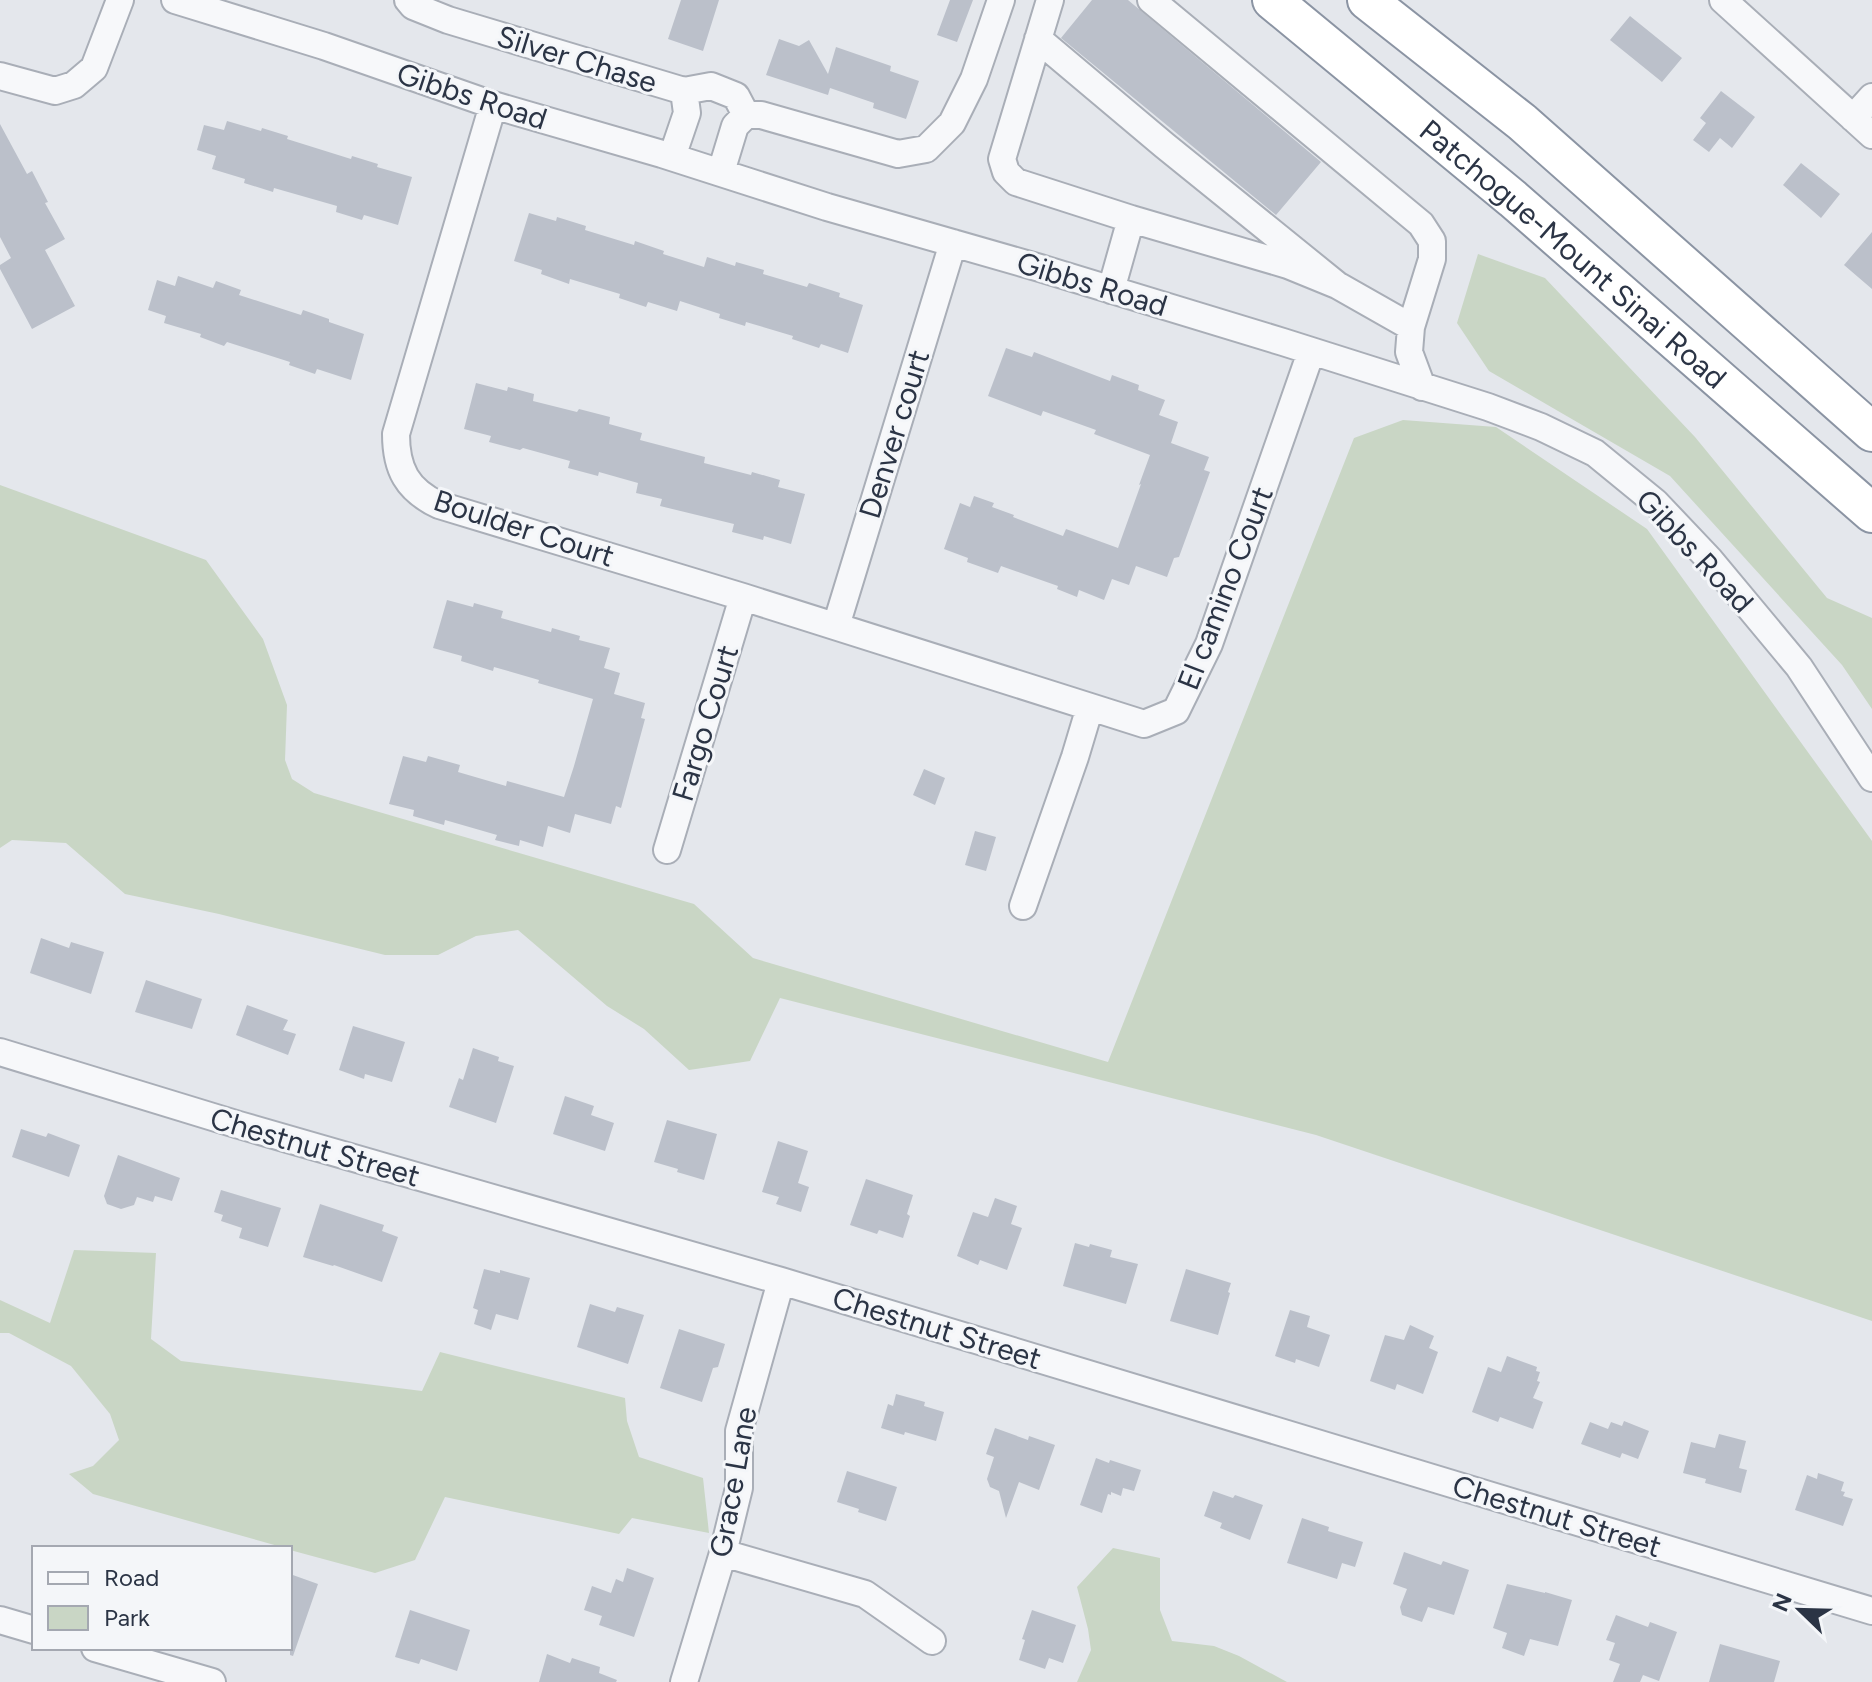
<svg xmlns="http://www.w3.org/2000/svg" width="1872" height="1682" viewBox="0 0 1872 1682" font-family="Figtree,sans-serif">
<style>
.green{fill:#c9d6c5}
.building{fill:#bbc0ca}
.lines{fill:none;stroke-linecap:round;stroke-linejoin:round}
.minor-casing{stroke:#a9aeb7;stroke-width:30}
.highway-casing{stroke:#8b94a3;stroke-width:42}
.minor{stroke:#f7f8fa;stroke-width:26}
.highway{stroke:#fff;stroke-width:38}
.labels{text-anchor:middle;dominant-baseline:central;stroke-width:6;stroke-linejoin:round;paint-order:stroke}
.street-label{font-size:30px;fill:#2b3445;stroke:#f4f6f9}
</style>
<rect width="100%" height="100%" fill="#e4e7ec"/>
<path class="green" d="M 1478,254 L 1545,278 L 1695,437 L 1827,598 L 1872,618 L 1872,709 L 1842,665 L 1670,476 L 1489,371 L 1457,323 Z
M 1403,420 L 1496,427 L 1647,529 L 1872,841 L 1872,1321 L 1316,1135 L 780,998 L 750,1061 L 689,1070 L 644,1029 L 607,1006 L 518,930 L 476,936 L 438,955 L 385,955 L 219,914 L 125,894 L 66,843 L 12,840 L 0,848 L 0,485 L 206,560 L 263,639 L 287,705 L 285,760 L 292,779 L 314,793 L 694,904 L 753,958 L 1108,1062 L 1354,438 Z
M 74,1250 L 156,1253 L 151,1339 L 181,1361 L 422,1391 L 440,1352 L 625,1398 L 627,1421 L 639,1457 L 703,1478 L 709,1533 L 632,1518 L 619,1534 L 445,1497 L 415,1560 L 375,1573 L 290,1550 L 290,1548 L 285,1548 L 93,1494 L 69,1474 L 93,1466 L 119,1440 L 110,1414 L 71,1366 L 9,1333 L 0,1333 L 0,1300 L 50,1323 Z
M 1113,1548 L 1160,1558 L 1160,1610 L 1172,1641 L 1214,1646 L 1239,1656 L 1287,1682 L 1077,1682 L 1091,1650 L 1088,1629 L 1077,1587 Z"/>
<path class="building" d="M 681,0 L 719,0 L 703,51 L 668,39 Z
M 950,0 L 973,0 L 957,42 L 937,35 Z
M 1092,0 L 1128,0 L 1321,162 L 1276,215 L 1061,38 Z
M 1630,16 L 1682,58 L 1662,82 L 1610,40 Z
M 779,39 L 799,46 L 809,40 L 828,74 L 836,47 L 891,66 L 890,71 L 919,81 L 906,119 L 873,108 L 874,103 L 830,88 L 828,95 L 766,75 Z
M 1721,91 L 1755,117 L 1732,148 L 1720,138 L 1709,152 L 1693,140 L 1706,123 L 1700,118 Z
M 227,121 L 261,131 L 262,128 L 288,136 L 287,139 L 351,159 L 352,156 L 378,164 L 377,167 L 412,177 L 398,225 L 364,215 L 362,220 L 336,212 L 337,206 L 274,188 L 273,192 L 244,183 L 245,179 L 212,169 L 216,156 L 197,150 L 204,125 L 224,130 Z
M 0,124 L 27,174 L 32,171 L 48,202 L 45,203 L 65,239 L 45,250 L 75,306 L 32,329 L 0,269 L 0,265 L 11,258 L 0,237 Z
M 1801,163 L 1840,194 L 1821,218 L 1783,185 Z
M 529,213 L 556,221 L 557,217 L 586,226 L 585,230 L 634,245 L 635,241 L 664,251 L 663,254 L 704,267 L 707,257 L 735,266 L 736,262 L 764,270 L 763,274 L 807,287 L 809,283 L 840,293 L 839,297 L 863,305 L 848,353 L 821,344 L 819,348 L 792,339 L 793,336 L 746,322 L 745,326 L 719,318 L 720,314 L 680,301 L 677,311 L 648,302 L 646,307 L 619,298 L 620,294 L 570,279 L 569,284 L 541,274 L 542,270 L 514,261 Z
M 1872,232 L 1872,289 L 1844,265 Z
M 178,276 L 213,288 L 216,281 L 241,290 L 239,295 L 301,315 L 303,310 L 329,319 L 329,322 L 364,334 L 351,380 L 317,369 L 315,374 L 289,365 L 290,362 L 227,342 L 224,346 L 200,337 L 201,334 L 164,323 L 166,316 L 148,310 L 157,280 L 175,286 Z
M 1006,348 L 1032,357 L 1034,352 L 1110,381 L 1112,375 L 1139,385 L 1138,390 L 1165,400 L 1159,415 L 1178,422 L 1171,443 L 1209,457 L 1204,470 L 1210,472 L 1179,557 L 1174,558 L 1167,577 L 1136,566 L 1129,585 L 1112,579 L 1104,600 L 1079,590 L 1077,597 L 1057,589 L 1058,586 L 1001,566 L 998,573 L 967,562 L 968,558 L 944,549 L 960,503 L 970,507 L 974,496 L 994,503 L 992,507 L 1014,515 L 1013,517 L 1063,536 L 1066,529 L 1118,548 L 1141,484 L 1139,485 L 1150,455 L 1094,434 L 1096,430 L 1043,411 L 1041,416 L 988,396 Z
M 476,383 L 507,391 L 508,387 L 534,394 L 533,401 L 577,412 L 579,409 L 610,417 L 609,424 L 642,433 L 640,440 L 705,457 L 704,463 L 751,475 L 752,472 L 780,480 L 778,487 L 805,494 L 791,544 L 764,536 L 763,540 L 732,532 L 734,524 L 660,506 L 662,499 L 636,493 L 638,483 L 599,472 L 598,476 L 568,468 L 570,461 L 523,448 L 520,450 L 489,442 L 491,436 L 464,429 Z
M 447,600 L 473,607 L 474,603 L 503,611 L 501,618 L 551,632 L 552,628 L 580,636 L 579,640 L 610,648 L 604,668 L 620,673 L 614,694 L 645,703 L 641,718 L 645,719 L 621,808 L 616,806 L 611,824 L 575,814 L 570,833 L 548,826 L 543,847 L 520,840 L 519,846 L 495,840 L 497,835 L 445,820 L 444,825 L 413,816 L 414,810 L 389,804 L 403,756 L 426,762 L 428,756 L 460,765 L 458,772 L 506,786 L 507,781 L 564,797 L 574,766 L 593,699 L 538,683 L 539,680 L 494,667 L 493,671 L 461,661 L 462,656 L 433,648 Z
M 924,769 L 945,778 L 935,805 L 913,795 Z
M 975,831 L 996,837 L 986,871 L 965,865 Z
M 41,938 L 69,948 L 71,942 L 104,952 L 91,994 L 30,973 Z
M 146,980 L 202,999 L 192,1029 L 135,1012 Z
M 247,1005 L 288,1020 L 283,1030 L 296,1034 L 288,1055 L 236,1035 Z
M 353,1026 L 405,1042 L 392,1082 L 365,1074 L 364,1079 L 339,1070 Z
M 473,1048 L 499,1057 L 498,1061 L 514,1066 L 496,1123 L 449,1107 L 459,1078 L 463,1080 Z
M 565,1096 L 594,1106 L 591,1115 L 614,1123 L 605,1151 L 553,1134 Z
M 667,1120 L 717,1134 L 704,1180 L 677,1172 L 678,1169 L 654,1162 Z
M 21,1129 L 46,1137 L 48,1133 L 80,1145 L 69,1177 L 12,1157 Z
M 778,1141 L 808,1151 L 798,1183 L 809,1187 L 801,1212 L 776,1204 L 779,1197 L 762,1192 Z
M 118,1155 L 180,1178 L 172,1201 L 155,1196 L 153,1202 L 137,1197 L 134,1205 L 121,1209 L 107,1204 L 104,1196 Z
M 866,1179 L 913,1195 L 907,1214 L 910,1216 L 903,1238 L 879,1230 L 877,1234 L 850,1225 Z
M 221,1190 L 281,1208 L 268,1247 L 239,1238 L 242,1228 L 221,1221 L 223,1215 L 214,1212 Z
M 995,1198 L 1017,1206 L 1011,1224 L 1022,1228 L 1007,1270 L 980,1260 L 978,1265 L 957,1256 L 973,1212 L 988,1217 Z
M 320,1204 L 384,1225 L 382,1231 L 398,1237 L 382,1282 L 334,1265 L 333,1266 L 303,1257 Z
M 1075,1243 L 1089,1247 L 1090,1244 L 1112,1250 L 1110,1257 L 1138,1264 L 1126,1304 L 1063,1286 Z
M 484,1269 L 500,1273 L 500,1270 L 530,1278 L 518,1320 L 496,1314 L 491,1330 L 474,1324 L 478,1310 L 473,1308 Z
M 1186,1269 L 1231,1283 L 1228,1292 L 1230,1293 L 1218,1335 L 1170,1321 Z
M 590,1304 L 615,1312 L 617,1307 L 644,1315 L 628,1364 L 577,1347 Z
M 1290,1310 L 1310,1316 L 1307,1327 L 1330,1335 L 1319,1367 L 1296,1359 L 1295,1363 L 1275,1356 Z
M 1410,1325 L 1434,1336 L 1429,1348 L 1438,1352 L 1423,1394 L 1397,1384 L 1395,1390 L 1370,1381 L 1385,1335 L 1404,1340 Z
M 679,1329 L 725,1344 L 718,1367 L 713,1368 L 702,1402 L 660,1388 Z
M 1507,1356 L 1537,1367 L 1536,1371 L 1540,1372 L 1537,1381 L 1540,1382 L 1533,1398 L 1543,1402 L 1533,1429 L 1500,1417 L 1498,1422 L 1472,1412 L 1488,1367 L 1501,1372 Z
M 896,1394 L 925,1402 L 924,1406 L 944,1412 L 936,1441 L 905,1432 L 904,1435 L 881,1428 L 888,1404 L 893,1406 Z
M 1624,1421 L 1649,1431 L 1638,1459 L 1622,1453 L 1620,1458 L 1581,1444 L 1590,1422 L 1608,1429 L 1611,1422 L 1622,1426 Z
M 995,1428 L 1028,1440 L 1029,1436 L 1055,1445 L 1039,1490 L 1019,1482 L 1006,1518 L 999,1491 L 990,1487 L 987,1479 L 994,1457 L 986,1454 Z
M 1719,1434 L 1746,1441 L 1739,1468 L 1747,1470 L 1741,1493 L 1705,1483 L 1706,1479 L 1683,1473 L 1691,1442 L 1715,1448 Z
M 1096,1458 L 1109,1463 L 1110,1460 L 1141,1470 L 1134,1491 L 1123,1488 L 1121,1496 L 1111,1492 L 1111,1495 L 1108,1494 L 1102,1513 L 1080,1505 Z
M 847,1471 L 897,1487 L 886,1521 L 858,1512 L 859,1509 L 837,1502 Z
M 1818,1473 L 1844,1482 L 1841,1491 L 1845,1492 L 1843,1496 L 1853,1499 L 1843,1526 L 1795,1510 L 1807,1475 L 1817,1479 Z
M 1213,1491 L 1233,1498 L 1235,1495 L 1263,1505 L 1250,1540 L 1220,1528 L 1222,1523 L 1204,1516 Z
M 1302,1518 L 1329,1527 L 1328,1531 L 1363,1542 L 1355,1567 L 1342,1563 L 1337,1579 L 1287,1563 Z
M 1404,1552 L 1441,1565 L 1443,1561 L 1469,1570 L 1454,1615 L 1428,1607 L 1422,1622 L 1402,1615 L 1400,1607 L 1407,1589 L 1393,1584 Z
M 627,1568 L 654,1578 L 634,1637 L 599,1625 L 602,1616 L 584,1610 L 592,1586 L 611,1593 L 616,1579 L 623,1582 Z
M 290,1574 L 318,1584 L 293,1656 L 290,1655 Z
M 1507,1584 L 1545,1593 L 1545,1592 L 1572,1600 L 1558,1646 L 1530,1639 L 1524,1656 L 1502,1648 L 1507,1633 L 1493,1628 Z
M 410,1610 L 470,1630 L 457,1671 L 421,1659 L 419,1664 L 395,1657 Z
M 1032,1610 L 1076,1625 L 1063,1663 L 1049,1658 L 1045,1669 L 1019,1660 L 1025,1640 L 1022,1639 Z
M 1616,1615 L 1648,1627 L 1650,1622 L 1677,1632 L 1659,1681 L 1643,1675 L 1640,1682 L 1613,1682 L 1620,1664 L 1609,1660 L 1615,1643 L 1606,1640 Z
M 1720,1644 L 1780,1661 L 1774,1682 L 1709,1682 Z
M 547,1654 L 570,1663 L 572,1658 L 600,1667 L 599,1673 L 617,1680 L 616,1682 L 539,1682 Z"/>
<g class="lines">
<g class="minor-casing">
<path id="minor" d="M 175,0 L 324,46 L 493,105 L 662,154 L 827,207 L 1040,268 L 1283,342 L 1488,407 L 1541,427 L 1595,453 L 1655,502 L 1710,560 L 1799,667 L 1872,778
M 408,0 L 413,6 L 448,20 L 684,91 L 687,113 L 672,157
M 1050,0 L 1002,159 L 1006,172 L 1016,182 L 1131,219 L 1111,290
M 1151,0 L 1421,224 L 1432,241 L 1432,259 L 1411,327 L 1409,352 L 1422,387
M 1723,0 L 1872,135
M 1038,39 L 1164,145 L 1337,285
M 0,76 L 55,91 L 74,85 L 94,68 L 120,0
M 684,91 L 711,86 L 736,96 L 746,115
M 493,105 L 396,434 C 396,469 407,490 439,505 L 743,597 L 1144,724 L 1176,711 L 1209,644 L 1311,352
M 1853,118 L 1872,97
M 721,172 L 735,126 L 746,115 L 761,115 L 898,154 L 926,149 L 952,123 L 974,79 L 1001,0
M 1131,219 L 1288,265 L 1337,285 L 1411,327
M 836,626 L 953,243
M 667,850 L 743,597
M 1023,906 L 1075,757 L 1090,707
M 0,1052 L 239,1125 L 781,1281 L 1872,1611
M 723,1553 L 865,1594 L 932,1641
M 0,1620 L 34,1630
M 95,1648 L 212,1682
M 684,1682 L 723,1553 L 739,1488 L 739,1431 L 781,1281"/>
</g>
<g class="highway-casing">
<g id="highway">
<path id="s1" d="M 1272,0 L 1513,199 L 1872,513"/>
<path d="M 1367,0 L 1522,122 L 1872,432"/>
</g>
</g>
<use href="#minor" class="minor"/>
<use href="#highway" class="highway"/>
</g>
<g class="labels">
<g class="street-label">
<text transform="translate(577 59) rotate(17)">Silver Chase</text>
<text transform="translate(472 96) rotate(18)">Gibbs Road</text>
<text stroke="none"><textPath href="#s1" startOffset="394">Patchogue-Mount Sinai Road</textPath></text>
<text transform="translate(1092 284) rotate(17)">Gibbs Road</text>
<text transform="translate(894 434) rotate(-73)">Denver court</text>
<text transform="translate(524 528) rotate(18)">Boulder Court</text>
<text transform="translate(1695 551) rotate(47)">Gibbs Road</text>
<text transform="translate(1225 588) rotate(-69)">El camino Court</text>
<text transform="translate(705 723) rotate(-73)">Fargo Court</text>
<text transform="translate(315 1147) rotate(16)">Chestnut Street</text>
<text transform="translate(937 1328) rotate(17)">Chestnut Street</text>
<text transform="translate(733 1482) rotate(-80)">Grace Lane</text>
<text transform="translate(1557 1516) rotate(17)">Chestnut Street</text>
</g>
</g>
<rect x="32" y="1546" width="260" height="104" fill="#f4f6f9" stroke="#a4a8b1" stroke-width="2"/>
<rect x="48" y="1572" width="40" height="12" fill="#f7f8fa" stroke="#a4a8b1" stroke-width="2"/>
<text x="104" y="1586" font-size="24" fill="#2b3445">Road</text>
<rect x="48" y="1606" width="40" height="24" fill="#c9d6c5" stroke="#a4a8b1" stroke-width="2"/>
<text x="104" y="1626" font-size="24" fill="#2b3445">Park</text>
<g transform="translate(1800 1610) rotate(293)" stroke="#f4f6f9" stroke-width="6" paint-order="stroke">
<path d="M0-6L14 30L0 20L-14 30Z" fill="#2b3445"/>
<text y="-12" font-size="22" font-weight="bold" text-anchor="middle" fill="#2b3445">N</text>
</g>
</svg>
